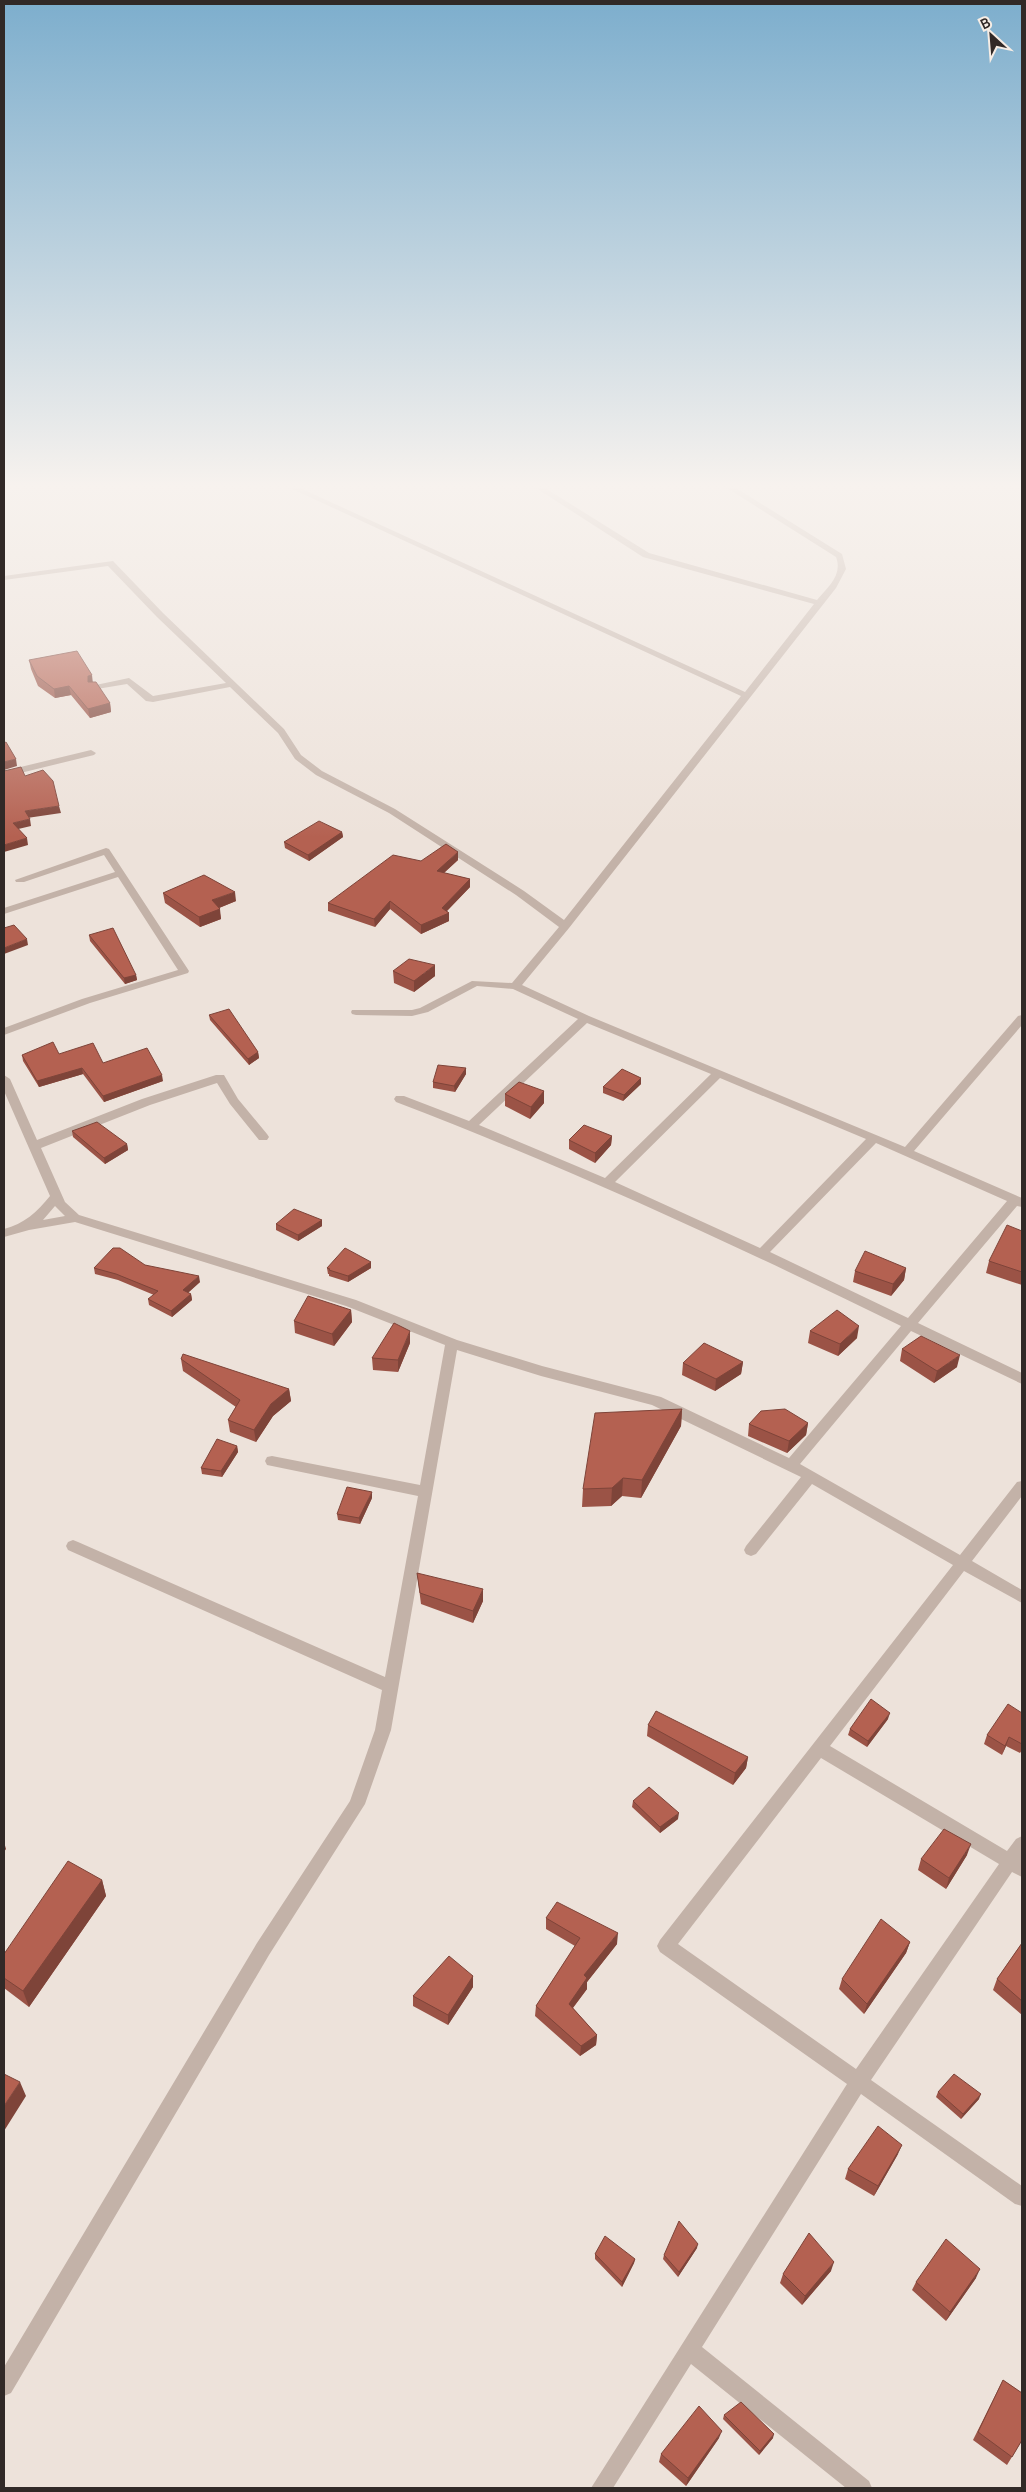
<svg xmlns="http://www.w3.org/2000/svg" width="1026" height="2492" viewBox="0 0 1026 2492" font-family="Manrope,sans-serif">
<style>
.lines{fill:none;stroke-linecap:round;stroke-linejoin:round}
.street{fill:#c3b2a8;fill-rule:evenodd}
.wall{fill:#9b5346}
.shaded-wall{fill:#7e4439}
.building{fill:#b46151;stroke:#7e4439}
</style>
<rect width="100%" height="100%" fill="#ede2da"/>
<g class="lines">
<path class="street" d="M 290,488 L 300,488 L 745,692 L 814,604 L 643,557 L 536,488 L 545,488 L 649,553 L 817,600 C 828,587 843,575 836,557 L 727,488 L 736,488 L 842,554 L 846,569 L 836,588 L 569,928 L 522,985 L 589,1016 L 905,1147 L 1018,1016 L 1022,1015 L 1022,1025 L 914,1151 L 1022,1198 L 1022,1207 L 1017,1206 L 918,1323 L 1022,1373 L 1022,1384 L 911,1331 L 800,1464 L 960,1555 L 1017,1482 L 1022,1481 L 1022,1496 L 972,1561 L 1022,1590 L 1022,1603 L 964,1571 L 830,1746 L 1007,1851 L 1016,1839 L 1022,1836 L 1022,1877 L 1012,1872 L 871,2080 L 1022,2186 L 1022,2206 L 1015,2204 L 861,2094 L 702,2347 L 869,2481 L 872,2488 L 846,2488 L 691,2364 L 613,2488 L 591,2488 L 847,2084 L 660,1952 L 657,1946 L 660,1940 L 953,1565 L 812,1484 L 756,1554 L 751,1556 L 746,1554 L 744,1550 L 746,1546 L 801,1477 L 652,1405 L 541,1376 L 457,1350 L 391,1730 L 365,1804 L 269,1955 L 11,2393 L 4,2396 L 4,2367 L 257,1943 L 350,1801 L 375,1730 L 382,1690 L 68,1550 L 66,1546 L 68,1542 L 73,1540 L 78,1542 L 385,1677 L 418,1496 L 272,1466 L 267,1465 L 265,1461 L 267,1457 L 272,1456 L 420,1485 L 445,1345 L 346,1306 L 75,1222 L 29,1230 L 4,1237 L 4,1229 C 24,1224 37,1212 50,1196 L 4,1091 L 4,1075 L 10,1079 L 37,1140 L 142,1099 L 216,1075 L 224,1075 L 238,1099 L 267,1134 L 269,1137 L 267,1140 L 259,1140 L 230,1104 L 217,1083 L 150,1105 L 41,1148 L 65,1202 L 79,1215 L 356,1300 L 457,1340 L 542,1366 L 661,1397 L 789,1458 L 901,1326 C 735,1245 569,1168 396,1102 L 394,1099 L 396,1096 L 404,1096 L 469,1121 L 578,1019 L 513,989 L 477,986 L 428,1012 L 412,1016 L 356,1015 L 352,1014 L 351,1012 L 352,1010 L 412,1010 L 420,1008 L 472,981 L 512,983 L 559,927 L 516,895 L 389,813 L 316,775 L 295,759 L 278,733 L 230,687 L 153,702 L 146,701 L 127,684 L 91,690 L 91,686 L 129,678 L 153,696 L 226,683 L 157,617 L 108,566 L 4,580 L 4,576 L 113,561 L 163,613 L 284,729 L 301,755 L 322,771 L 395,809 L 524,891 L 564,920 L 741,696 ZM 587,1023 L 711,1074 L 605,1178 L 479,1125 ZM 720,1078 L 866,1139 L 760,1248 L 615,1182 ZM 876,1143 L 1007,1201 L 908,1318 L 770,1252 ZM 55,1206 L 65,1216 L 43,1220 ZM 821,1758 L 999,1864 L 856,2069 L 678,1944 Z
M 91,750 L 96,753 L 94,755 L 4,777 L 4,771 Z
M 106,848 L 109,849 L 189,971 L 188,973 L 90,1003 L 4,1035 L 4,1028 L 82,999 L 178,970 L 118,877 L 4,914 L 4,908 L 115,872 L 104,855 L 24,882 L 16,882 L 15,880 Z"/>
</g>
<path class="wall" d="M 29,660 L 93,682 L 110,703 L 111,712 L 90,718 L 71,695 L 55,698 L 38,686 L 31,669 Z
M 342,832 L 343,837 L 309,861 L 285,848 L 284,842 Z
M 458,860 L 444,873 L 470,879 L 470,887 L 447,911 L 449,913 L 449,921 L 421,934 L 390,909 L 375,927 L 328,911 L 328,903 L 421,861 Z
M 163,893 L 236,901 L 219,908 L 221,919 L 200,927 L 165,903 Z
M 89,935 L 136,975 L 137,980 L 125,984 L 90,941 Z
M 393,971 L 435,976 L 414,992 L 394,983 Z
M 209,1015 L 258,1052 L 259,1058 L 249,1065 L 210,1020 Z
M 59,1054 L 103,1063 L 163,1081 L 104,1102 L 83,1074 L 39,1087 L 23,1061 L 22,1055 Z
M 466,1068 L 466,1074 L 455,1092 L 433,1088 L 433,1082 Z
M 641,1078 L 641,1084 L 623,1101 L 603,1093 L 603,1087 Z
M 544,1091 L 544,1103 L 530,1119 L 505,1106 L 505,1094 Z
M 72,1131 L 127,1144 L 128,1150 L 105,1164 L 73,1137 Z
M 612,1136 L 611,1145 L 595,1163 L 569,1149 L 569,1140 Z
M 322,1220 L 322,1226 L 298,1241 L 276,1230 L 276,1224 Z
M 1022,1231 L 1022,1285 L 986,1273 L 989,1261 Z
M 371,1262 L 371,1268 L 348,1282 L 329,1276 L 329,1274 L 328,1274 L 327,1268 Z
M 145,1265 L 200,1282 L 188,1293 L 191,1294 L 192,1300 L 172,1317 L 149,1305 L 148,1299 L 154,1295 L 118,1280 L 95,1274 L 94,1268 Z
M 906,1268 L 904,1280 L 891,1296 L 853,1282 L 855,1271 Z
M 351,1310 L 352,1322 L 334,1346 L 295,1333 L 294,1321 Z
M 810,1331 L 857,1338 L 838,1356 L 808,1343 Z
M 410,1343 L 398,1372 L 373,1370 L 372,1358 Z
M 902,1349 L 957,1367 L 934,1383 L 900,1361 Z
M 181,1359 L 289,1389 L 291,1401 L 273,1416 L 256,1442 L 230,1432 L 228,1420 L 236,1407 L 183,1371 Z
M 743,1362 L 741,1374 L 715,1391 L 682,1375 L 683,1363 Z
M 682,1409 L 681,1426 L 641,1498 L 622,1496 L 611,1506 L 582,1507 L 583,1489 Z
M 808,1423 L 806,1435 L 787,1453 L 748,1436 L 749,1424 Z
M 237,1446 L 238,1452 L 222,1477 L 202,1474 L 201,1468 Z
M 372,1498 L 360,1524 L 338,1520 L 337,1514 Z
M 417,1573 L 483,1601 L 473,1623 L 421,1604 Z
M 1022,1713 L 1022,1750 L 1020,1753 L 1006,1746 L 1002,1755 L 984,1744 L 987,1735 Z
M 888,1719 L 867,1747 L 848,1735 L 850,1729 Z
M 648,1725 L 748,1757 L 746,1768 L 733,1785 L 647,1736 Z
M 633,1801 L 678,1819 L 660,1833 L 632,1807 Z
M 967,1855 L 946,1889 L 918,1870 L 921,1859 Z
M 102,1880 L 106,1896 L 29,2007 L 4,1988 L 4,1954 Z
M 546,1918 L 617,1944 L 587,1982 L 587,1989 L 573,2008 L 597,2035 L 596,2045 L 580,2056 L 535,2016 L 536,2006 L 575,1946 L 546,1929 Z
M 910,1942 L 906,1953 L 864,2014 L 839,1989 L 842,1979 Z
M 1022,1943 L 1022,2015 L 993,1990 L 997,1979 Z
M 473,1976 L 473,1987 L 448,2025 L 413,2006 L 413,1996 Z
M 938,2092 L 979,2099 L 961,2119 L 936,2097 Z
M 898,2154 L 874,2196 L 845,2179 L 848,2169 Z
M 697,2248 L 678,2277 L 663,2259 L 664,2255 Z
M 595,2254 L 635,2259 L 634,2263 L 622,2287 L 595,2259 Z
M 831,2271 L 802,2305 L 780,2283 L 783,2274 Z
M 976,2278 L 946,2321 L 912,2290 L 916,2282 Z
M 1003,2380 L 1022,2393 L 1022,2443 L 1021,2442 L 1007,2465 L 973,2440 Z
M 724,2415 L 773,2438 L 759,2455 L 723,2419 Z
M 719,2438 L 686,2486 L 659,2462 L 661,2454 Z"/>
<path class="shaded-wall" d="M 92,675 L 93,684 L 88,682 L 88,676 Z
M 69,686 L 71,695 L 55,698 L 54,689 Z
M 110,703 L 111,712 L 90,718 L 88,709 Z
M 16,759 L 17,766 L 4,770 L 4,762 Z
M 59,806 L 61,813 L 27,818 L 25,811 Z
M 30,819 L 31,826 L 14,830 L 13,823 Z
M 342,832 L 343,837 L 309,861 L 308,855 Z
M 27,838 L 28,845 L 4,852 L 4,845 Z
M 458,852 L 458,860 L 437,879 L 437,871 Z
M 470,879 L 470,887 L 442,916 L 442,908 Z
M 235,892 L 236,901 L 214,910 L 212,900 Z
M 390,901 L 390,909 L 375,927 L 374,919 Z
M 220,909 L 221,919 L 200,927 L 199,917 Z
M 449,913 L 449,921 L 421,934 L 421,925 Z
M 27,939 L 28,945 L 4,954 L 4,948 Z
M 435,965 L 435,976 L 414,992 L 414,981 Z
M 136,975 L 137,980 L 125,984 L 124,978 Z
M 258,1052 L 259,1058 L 249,1065 L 248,1059 Z
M 82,1068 L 83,1074 L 39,1087 L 37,1081 Z
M 466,1068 L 466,1074 L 455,1092 L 454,1086 Z
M 162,1075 L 163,1081 L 104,1102 L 103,1096 Z
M 641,1078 L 641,1084 L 623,1101 L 624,1095 Z
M 544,1091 L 544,1103 L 530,1119 L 531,1107 Z
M 612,1136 L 611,1145 L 595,1163 L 595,1153 Z
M 127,1144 L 128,1150 L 105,1164 L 104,1158 Z
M 322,1220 L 322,1226 L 298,1241 L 298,1235 Z
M 371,1262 L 371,1268 L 348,1282 L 348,1276 Z
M 906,1268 L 904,1280 L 891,1296 L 893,1284 Z
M 199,1276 L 200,1282 L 184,1296 L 183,1290 Z
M 191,1294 L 192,1300 L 172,1317 L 171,1311 Z
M 351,1310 L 352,1322 L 334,1346 L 332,1334 Z
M 859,1326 L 857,1338 L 838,1356 L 840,1344 Z
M 410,1331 L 410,1343 L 398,1372 L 398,1360 Z
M 960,1355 L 957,1367 L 934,1383 L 937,1371 Z
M 743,1362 L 741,1374 L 715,1391 L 716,1379 Z
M 289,1389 L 291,1401 L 273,1416 L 256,1442 L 254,1430 L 271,1404 Z
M 682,1409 L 681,1426 L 641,1498 L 642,1480 Z
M 808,1423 L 806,1435 L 787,1453 L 789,1441 Z
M 237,1446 L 238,1452 L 222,1477 L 221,1471 Z
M 623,1478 L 622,1496 L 611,1506 L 612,1488 Z
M 372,1492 L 372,1498 L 360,1524 L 359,1518 Z
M 483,1589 L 483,1601 L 473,1623 L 473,1611 Z
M 890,1713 L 888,1719 L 867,1747 L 868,1741 Z
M 1009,1737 L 1006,1746 L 1002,1755 L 1005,1746 Z
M 748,1757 L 746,1768 L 733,1785 L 735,1773 Z
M 679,1813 L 678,1819 L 660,1833 L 660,1827 Z
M 4,1842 L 6,1849 L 4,1852 Z
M 971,1844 L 967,1855 L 946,1889 L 949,1878 Z
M 102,1880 L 106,1896 L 29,2007 L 23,1991 Z
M 618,1933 L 617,1944 L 587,1982 L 587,1989 L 568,2014 L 569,2004 L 584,1975 Z
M 910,1942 L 906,1953 L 864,2014 L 867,2004 Z
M 473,1976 L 473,1987 L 448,2025 L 448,2015 Z
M 597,2035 L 596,2045 L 580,2056 L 581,2046 Z
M 20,2082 L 26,2096 L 4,2131 L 4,2106 Z
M 981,2094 L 979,2099 L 961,2119 L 963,2114 Z
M 902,2145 L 898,2154 L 874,2196 L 878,2186 Z
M 698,2244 L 697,2248 L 678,2277 L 679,2272 Z
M 635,2259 L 634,2263 L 622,2287 L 622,2282 Z
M 834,2262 L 831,2271 L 802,2305 L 805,2296 Z
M 980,2269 L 976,2278 L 946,2321 L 950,2312 Z
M 722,2431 L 719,2438 L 686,2486 L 688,2478 Z
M 774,2434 L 773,2438 L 759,2455 L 760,2451 Z"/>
<path class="building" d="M 77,651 L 92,675 L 88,676 L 88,682 L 96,682 L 110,703 L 88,709 L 69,686 L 54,689 L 37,676 L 29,660 Z
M 6,742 L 16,759 L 4,762 L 4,743 Z
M 21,767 L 25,776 L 43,770 L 53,781 L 59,806 L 25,811 L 30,819 L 13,823 L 27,838 L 4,845 L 4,771 Z
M 319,821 L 342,832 L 308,855 L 284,842 Z
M 446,844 L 458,852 L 437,871 L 470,879 L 442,908 L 449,913 L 421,925 L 390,901 L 374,919 L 328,903 L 393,855 L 421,861 Z
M 204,875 L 235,892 L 212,900 L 220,909 L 199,917 L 163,893 Z
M 14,925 L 27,939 L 4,948 L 4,928 Z
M 113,928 L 136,975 L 124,978 L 89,935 Z
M 409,959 L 435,965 L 414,981 L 393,971 Z
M 229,1009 L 258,1052 L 248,1059 L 209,1015 Z
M 53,1042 L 59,1054 L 93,1043 L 103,1063 L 147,1048 L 162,1075 L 103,1096 L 82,1068 L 37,1081 L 22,1055 Z
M 438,1065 L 466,1068 L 454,1086 L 433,1082 Z
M 622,1069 L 641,1078 L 624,1095 L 603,1087 Z
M 519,1082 L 544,1091 L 531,1107 L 505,1094 Z
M 97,1122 L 127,1144 L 104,1158 L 72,1131 Z
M 584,1125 L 612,1136 L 595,1153 L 569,1140 Z
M 294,1209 L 322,1220 L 298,1235 L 276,1224 Z
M 1007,1225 L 1022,1231 L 1022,1272 L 989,1261 Z
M 113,1248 L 120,1248 L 145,1265 L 199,1276 L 183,1290 L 191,1294 L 171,1311 L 148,1299 L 158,1291 L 116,1274 L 94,1268 Z
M 345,1248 L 371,1262 L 348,1276 L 329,1270 L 330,1269 L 327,1268 Z
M 865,1251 L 906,1268 L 893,1284 L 855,1271 Z
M 308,1296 L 351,1310 L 332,1334 L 294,1321 Z
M 837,1310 L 859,1326 L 840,1344 L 810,1331 Z
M 394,1323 L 410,1331 L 398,1360 L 372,1358 Z
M 921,1336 L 960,1355 L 937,1371 L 902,1349 Z
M 704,1343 L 743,1362 L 716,1379 L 683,1363 Z
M 183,1354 L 289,1389 L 271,1404 L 254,1430 L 228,1420 L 240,1400 L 181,1359 Z
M 682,1409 L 642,1480 L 623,1478 L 612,1488 L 583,1489 L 595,1413 Z
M 785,1409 L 808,1423 L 789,1441 L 749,1424 L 761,1411 Z
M 217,1439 L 237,1446 L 221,1471 L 201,1468 Z
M 347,1487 L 372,1492 L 359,1518 L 337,1514 Z
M 417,1573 L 483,1589 L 473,1611 L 420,1593 Z
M 871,1699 L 890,1713 L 868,1741 L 850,1729 Z
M 1008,1704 L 1022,1713 L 1022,1744 L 1009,1737 L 1005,1746 L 987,1735 Z
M 656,1711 L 748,1757 L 735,1773 L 648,1725 Z
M 649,1787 L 679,1813 L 660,1827 L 633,1801 Z
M 944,1829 L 971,1844 L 949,1878 L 921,1859 Z
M 68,1861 L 102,1880 L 23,1991 L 4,1978 L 4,1954 Z
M 557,1902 L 618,1933 L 584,1975 L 587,1978 L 569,2004 L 597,2035 L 581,2046 L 536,2006 L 580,1938 L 546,1918 Z
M 881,1919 L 910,1942 L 867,2004 L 842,1979 Z
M 1022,1943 L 1022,2001 L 997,1979 Z
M 449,1956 L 473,1976 L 448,2015 L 413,1996 Z
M 4,2074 L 20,2082 L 4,2106 Z
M 954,2074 L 981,2094 L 963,2114 L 938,2092 Z
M 878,2126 L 902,2145 L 878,2186 L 848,2169 Z
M 679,2221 L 698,2244 L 679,2272 L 664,2255 Z
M 809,2233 L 834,2262 L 805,2296 L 783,2274 Z
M 605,2236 L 635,2259 L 622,2282 L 595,2254 Z
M 946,2239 L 980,2269 L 950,2312 L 916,2282 Z
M 1003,2380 L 1022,2393 L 1022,2440 L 1012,2457 L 978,2432 Z
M 741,2402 L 774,2434 L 760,2451 L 724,2415 Z
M 699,2406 L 722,2431 L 688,2478 L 661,2454 Z"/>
<linearGradient id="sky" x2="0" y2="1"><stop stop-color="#7daecd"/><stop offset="0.58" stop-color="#f7f2ee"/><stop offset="1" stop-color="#f7f2ee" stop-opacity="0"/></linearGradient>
<rect width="1026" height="837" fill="url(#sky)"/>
<rect width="1026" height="2492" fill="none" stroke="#312927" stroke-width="10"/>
<g transform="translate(991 35) rotate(334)" stroke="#f6ede5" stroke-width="4" paint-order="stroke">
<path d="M0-4L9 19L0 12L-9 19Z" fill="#312927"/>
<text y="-8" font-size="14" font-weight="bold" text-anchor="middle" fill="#312927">B</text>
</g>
</svg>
